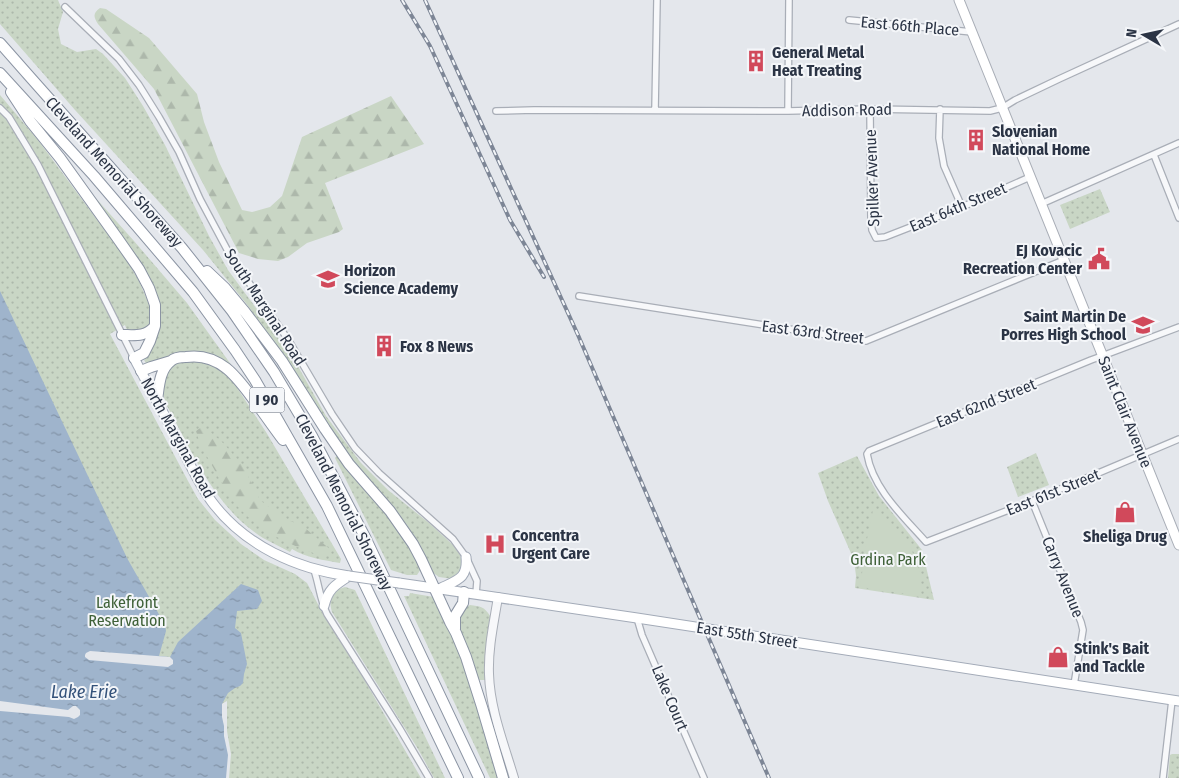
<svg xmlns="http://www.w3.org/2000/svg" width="1179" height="778" viewBox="0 0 1179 778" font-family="'Fira Sans Condensed',sans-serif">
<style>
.grass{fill:url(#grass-dots)}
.forest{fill:url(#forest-firs)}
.pitch{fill:#c9d6c5}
.water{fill:url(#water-ripples)}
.pier{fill:#e4e7ec}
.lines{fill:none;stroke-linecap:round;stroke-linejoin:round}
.minor-casing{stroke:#a9aeb7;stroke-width:8}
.tertiary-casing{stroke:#a9aeb7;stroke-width:10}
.secondary-casing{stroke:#a9aeb7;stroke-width:11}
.primary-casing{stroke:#a3abb8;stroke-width:11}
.motorway-casing{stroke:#8b94a3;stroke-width:12}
.minor{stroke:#f7f8fa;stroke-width:5.5}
.tertiary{stroke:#f7f8fa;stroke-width:8}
.secondary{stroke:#fff;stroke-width:9}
.primary{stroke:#fff;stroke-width:9}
.motorway{stroke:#fff;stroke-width:10}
.rail-casing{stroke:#7d8696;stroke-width:4}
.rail{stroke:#f4f6f9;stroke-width:2;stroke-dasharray:5.5;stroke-linecap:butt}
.primary-bridge-casing{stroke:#a3abb8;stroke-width:11;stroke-linecap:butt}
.primary-bridge{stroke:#fff;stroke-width:9}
.labels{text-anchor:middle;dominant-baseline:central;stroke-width:4;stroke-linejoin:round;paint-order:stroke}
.shield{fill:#f4f6f9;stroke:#676e7b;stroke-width:1}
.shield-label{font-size:15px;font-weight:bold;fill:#2b3445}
.street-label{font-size:16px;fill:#2b3445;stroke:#f4f6f9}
.poi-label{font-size:16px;font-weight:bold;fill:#2b3445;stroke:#f4f6f9;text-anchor:start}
.park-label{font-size:16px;fill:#3f6138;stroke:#f4f6f9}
.water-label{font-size:18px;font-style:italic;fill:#34527a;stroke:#f4f6f9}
</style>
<defs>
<pattern id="grass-dots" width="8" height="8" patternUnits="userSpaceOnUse" patternTransform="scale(1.25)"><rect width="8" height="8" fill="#c9d6c5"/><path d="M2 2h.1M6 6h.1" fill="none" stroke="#adb8ab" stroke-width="1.8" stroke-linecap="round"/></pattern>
<pattern id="forest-firs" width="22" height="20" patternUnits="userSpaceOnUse" patternTransform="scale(1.25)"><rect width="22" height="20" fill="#c9d6c5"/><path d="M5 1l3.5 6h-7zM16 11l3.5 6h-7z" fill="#adb8ab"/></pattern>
<pattern id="water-ripples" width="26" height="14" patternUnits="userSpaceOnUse" patternTransform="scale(1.25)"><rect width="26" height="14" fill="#9fb4cc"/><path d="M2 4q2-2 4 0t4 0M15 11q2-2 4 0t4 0" fill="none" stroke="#8293a7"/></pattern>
</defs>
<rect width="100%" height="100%" fill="#e4e7ec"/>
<path class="grass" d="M 0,0 L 58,0 L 63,12 L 58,29 L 61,44 L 77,52 L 96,49 L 103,54 L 125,78 L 143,106 L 165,145 L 209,236 L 228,270 L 295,361 L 326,416 L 361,463 L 388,490 L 429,523 L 453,545 L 460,555 L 462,564 L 461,572 L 453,579 L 439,577 L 432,572 L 416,540 L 407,525 L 355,464 L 333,433 L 280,350 L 245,302 L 203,250 L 75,110 L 0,24 Z
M 0,95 L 38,140 L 126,259 L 139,281 L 145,295 L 149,305 L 150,326 C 146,330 137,333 131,331 C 127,331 126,328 125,325 L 110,334 L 188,481 L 198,499 L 215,520 L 241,544 L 264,560 L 295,574 L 307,583 L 324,616 L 365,681 L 421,778 L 229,778 L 231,754 L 227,731 L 227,701 L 148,743 L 0,730 Z
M 1100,189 L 1110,212 L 1070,229 L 1060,205 Z
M 93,195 L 134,241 L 187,303 L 232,366 L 230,367 L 212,355 L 147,365 L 144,360 L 149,354 L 158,302 L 92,197 Z
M 182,361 C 188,361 194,361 199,361 C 212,362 224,372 232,380 L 266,432 L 341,559 L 340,563 C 324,560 306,558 292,549 L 290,552 C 281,547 272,543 263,538 C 215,508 193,453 167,406 L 162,392 L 168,369 L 174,364 Z
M 1036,453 L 1049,485 L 1018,497 L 1007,467 Z
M 338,454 C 369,490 402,526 421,569 L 417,575 L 407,575 L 391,570 L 335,458 Z
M 857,456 L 879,496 L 922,550 L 934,600 L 855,588 L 856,576 L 854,560 L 828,501 L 818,473 Z
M 345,587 L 355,590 L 445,778 L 434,778 L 418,749 L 332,612 C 328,598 331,591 345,587 Z
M 410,593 L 434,597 L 458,647 L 499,778 L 490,778 L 404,596 L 409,596 Z
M 470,605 C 480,606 485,607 490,616 L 485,664 L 485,680 L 478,680 L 459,629 C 457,617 460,611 470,605 Z
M 1172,754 L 1179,754 L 1179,778 L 1168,778 L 1170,755 Z"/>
<path class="forest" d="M 100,8 L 106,9 L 149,38 L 197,94 L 204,122 L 219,162 L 242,210 L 252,212 L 270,207 L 282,196 L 302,137 L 391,96 L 424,144 L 325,183 L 343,229 L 339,232 L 307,243 L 288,257 L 278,261 L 258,259 L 239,253 L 154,89 L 98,24 C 94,17 92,14 100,8 Z
M 203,426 L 223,443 L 243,466 L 260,500 L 275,512 L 291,521 L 305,528 L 332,551 L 322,556 C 292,546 265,534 242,511 C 231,501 221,482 214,469 C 207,456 200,445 196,431 Z"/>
<path class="pitch" d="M 873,510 L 886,519 L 911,548 L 921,575 L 921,596 L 860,587 L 867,539 Z"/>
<path class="water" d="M 0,291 L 127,558 L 165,625 L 166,631 L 159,656 L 170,657 L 178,642 L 241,584 L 258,590 L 262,601 L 257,609 L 237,611 L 235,628 L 241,633 L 247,664 L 244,674 L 243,683 L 240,686 L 235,688 L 228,693 L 222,704 L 222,717 L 224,726 L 224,736 L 228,755 L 226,778 L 0,778 Z"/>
<path class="pier" d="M 90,651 L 170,657 L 173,660 L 173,664 L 168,667 L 89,660 L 85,657 L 85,655 L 86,653 Z
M 0,701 L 68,710 L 73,706 L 76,706 L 80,710 L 80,715 L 78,717 L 74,719 L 69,717 L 0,711 Z"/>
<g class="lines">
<g class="minor-casing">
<path id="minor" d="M 65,7 L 119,59 L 139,85 L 159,117 L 179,152 L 200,199 L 230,255 L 289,341 L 332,414 L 355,448 L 379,473 L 453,539 L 466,557 L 477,581 L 476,594
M 849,20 L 972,32
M 0,108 L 9,117 L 38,165 L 134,358
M 870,109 L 871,218 L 872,230 L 876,238 L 885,237 L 962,207 L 1030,177
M 940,109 L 939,138 L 944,166 L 962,207
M 655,110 L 657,0
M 496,111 L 534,110 L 788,111 L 870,109 L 990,111 L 1002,108 L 1015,100 L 1059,79 L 1179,24
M 788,111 L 789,0
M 1154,155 L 1179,218
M 1041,204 L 1179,143
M 579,296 L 866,341 L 1064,260
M 1179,327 L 1102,356 L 1091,360 L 869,451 L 867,454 C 873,489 903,516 926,542 L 1032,501 L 1179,439
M 1032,501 L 1081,622 L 1083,630 L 1074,685
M 314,570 C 319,584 320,600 327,614 L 400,729 L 429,778
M 637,618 L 642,635 L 704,778
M 1163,778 L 1172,700"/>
</g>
<g class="tertiary-casing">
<path id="tertiary" d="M 498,597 C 494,622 488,648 489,674 C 490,709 504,744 514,778"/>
</g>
<g class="secondary-casing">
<path id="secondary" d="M 959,0 L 1179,545"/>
</g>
<g class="primary-casing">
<path id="primary" d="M 134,358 C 148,385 163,412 177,439 C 188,460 198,483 212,502 C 245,546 297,569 349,576
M 399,583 L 637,618 L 1179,701
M 441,588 C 458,580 468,578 466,557
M 324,606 C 328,589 335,585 349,576"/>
</g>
<g class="motorway-casing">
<path id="motorway" d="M 0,43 L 30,77 L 182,248 L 232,311 L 274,372 L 312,436 L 365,537 L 479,778
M 0,73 L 94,176 L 193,292 L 235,350 L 255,380 L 327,506 L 458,778
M 11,92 L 30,121 L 60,158 L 118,239 L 139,269 L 149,288 L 155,305 L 155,326 L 150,341 L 144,353 L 134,358
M 207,271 L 225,288 L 245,312 L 282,361 L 325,429 L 349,464 L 390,511 L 413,544 L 421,559 L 450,622 L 456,633 L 466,657 L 482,707 L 503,778
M 122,335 C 135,335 145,337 154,327
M 141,371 L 151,367 L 171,361
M 157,400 C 159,388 159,370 171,361 C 174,358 181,357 186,357 C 220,352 238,378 256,403 C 265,415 274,428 283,440
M 455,629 L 455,616 L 463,603 L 464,592"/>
</g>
<use href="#minor" class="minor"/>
<use href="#tertiary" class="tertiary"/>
<use href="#secondary" class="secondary"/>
<use href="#primary" class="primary"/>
<use href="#motorway" class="motorway"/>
<g class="rail-casing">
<path id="rail" d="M 402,0 L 430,46 L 510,220 L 544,277
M 425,0 L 578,335 L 769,778"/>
</g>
<use href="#rail" class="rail"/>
<g class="primary-bridge-casing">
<path id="primary-bridge" d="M 349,576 L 399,583"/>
</g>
<use href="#primary-bridge" class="primary-bridge"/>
</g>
<defs>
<g id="building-bare" transform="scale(1.725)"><path d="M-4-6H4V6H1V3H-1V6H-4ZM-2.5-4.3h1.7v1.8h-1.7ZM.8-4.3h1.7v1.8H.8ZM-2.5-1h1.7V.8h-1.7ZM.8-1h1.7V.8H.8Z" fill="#d1495b" stroke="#f4f6f9" stroke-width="2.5" paint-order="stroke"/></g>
<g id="civic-bare" transform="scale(1.725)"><path d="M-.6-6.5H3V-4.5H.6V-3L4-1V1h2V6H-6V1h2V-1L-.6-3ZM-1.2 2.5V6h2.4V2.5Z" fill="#d1495b" stroke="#f4f6f9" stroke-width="2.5" paint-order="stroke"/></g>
<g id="school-bare" transform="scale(1.725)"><path d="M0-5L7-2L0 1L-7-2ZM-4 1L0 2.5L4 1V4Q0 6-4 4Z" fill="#d1495b" stroke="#f4f6f9" stroke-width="2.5" paint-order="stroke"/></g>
<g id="shop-bare" transform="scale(1.725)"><path d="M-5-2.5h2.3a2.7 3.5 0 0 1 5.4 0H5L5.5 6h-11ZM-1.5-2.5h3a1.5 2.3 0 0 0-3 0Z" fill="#d1495b" stroke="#f4f6f9" stroke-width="2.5" paint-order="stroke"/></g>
<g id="hospital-bare" transform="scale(1.725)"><path d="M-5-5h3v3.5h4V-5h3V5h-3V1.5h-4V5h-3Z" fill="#d1495b" stroke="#f4f6f9" stroke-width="2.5" paint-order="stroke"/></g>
</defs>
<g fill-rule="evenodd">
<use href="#building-bare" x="756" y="61"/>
<use href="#building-bare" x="976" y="140"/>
<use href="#civic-bare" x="1099" y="259"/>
<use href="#school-bare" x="328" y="279"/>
<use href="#school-bare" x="1143" y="325"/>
<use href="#building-bare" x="384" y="346"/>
<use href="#shop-bare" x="1125" y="512"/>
<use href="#hospital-bare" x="495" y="544"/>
<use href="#shop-bare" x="1058" y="657"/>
</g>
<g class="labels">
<rect class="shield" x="249.5" y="387.5" width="35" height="25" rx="4"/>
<g class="shield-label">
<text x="267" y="400">I 90</text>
</g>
<g class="street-label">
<text transform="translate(910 26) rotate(5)">East 66th Place</text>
<text transform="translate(847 110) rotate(-1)">Addison Road</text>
<text transform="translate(114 172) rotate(48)">Cleveland Memorial Shoreway</text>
<text transform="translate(872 178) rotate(-92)">Spilker Avenue</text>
<text transform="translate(958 207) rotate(-23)">East 64th Street</text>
<text transform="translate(265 307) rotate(57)">South Marginal Road</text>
<text transform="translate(813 332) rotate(7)">East 63rd Street</text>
<text transform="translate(986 403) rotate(-22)">East 62nd Street</text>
<text transform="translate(1125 412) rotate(68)">Saint Clair Avenue</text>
<text transform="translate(178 438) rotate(61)">North Marginal Road</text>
<text transform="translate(1053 492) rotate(-22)">East 61st Street</text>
<text transform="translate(344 502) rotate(63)">Cleveland Memorial Shoreway</text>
<text transform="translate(1063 577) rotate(68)">Carry Avenue</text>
<text transform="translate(747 635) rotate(9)">East 55th Street</text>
<text transform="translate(670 698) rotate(67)">Lake Court</text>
</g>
<g class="poi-label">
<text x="772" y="52">General Metal<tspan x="772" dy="18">Heat Treating</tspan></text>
<text x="992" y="131">Slovenian<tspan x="992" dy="18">National Home</tspan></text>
<text x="1082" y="250" text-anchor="end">EJ Kovacic<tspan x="1082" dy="18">Recreation Center</tspan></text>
<text x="344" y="270">Horizon<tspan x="344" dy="18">Science Academy</tspan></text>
<text x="1126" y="316" text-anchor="end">Saint Martin De<tspan x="1126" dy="18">Porres High School</tspan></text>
<text x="400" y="346">Fox 8 News</text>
<text x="512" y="535">Concentra<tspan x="512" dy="18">Urgent Care</tspan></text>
<text x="1125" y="536" text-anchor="middle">Sheliga Drug</text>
<text x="1074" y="648">Stink's Bait<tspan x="1074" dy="18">and Tackle</tspan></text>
</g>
<g class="park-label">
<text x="888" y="559">Grdina Park</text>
<text x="127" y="602">Lakefront<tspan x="127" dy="18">Reservation</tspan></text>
</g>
<g class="water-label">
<text x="84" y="692">Lake Erie</text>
</g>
</g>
<g transform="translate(1144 35) rotate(279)" stroke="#f4f6f9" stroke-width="4" paint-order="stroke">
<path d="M0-4L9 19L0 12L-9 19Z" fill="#2b3445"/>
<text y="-8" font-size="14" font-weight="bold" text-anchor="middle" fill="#2b3445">N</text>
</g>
</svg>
